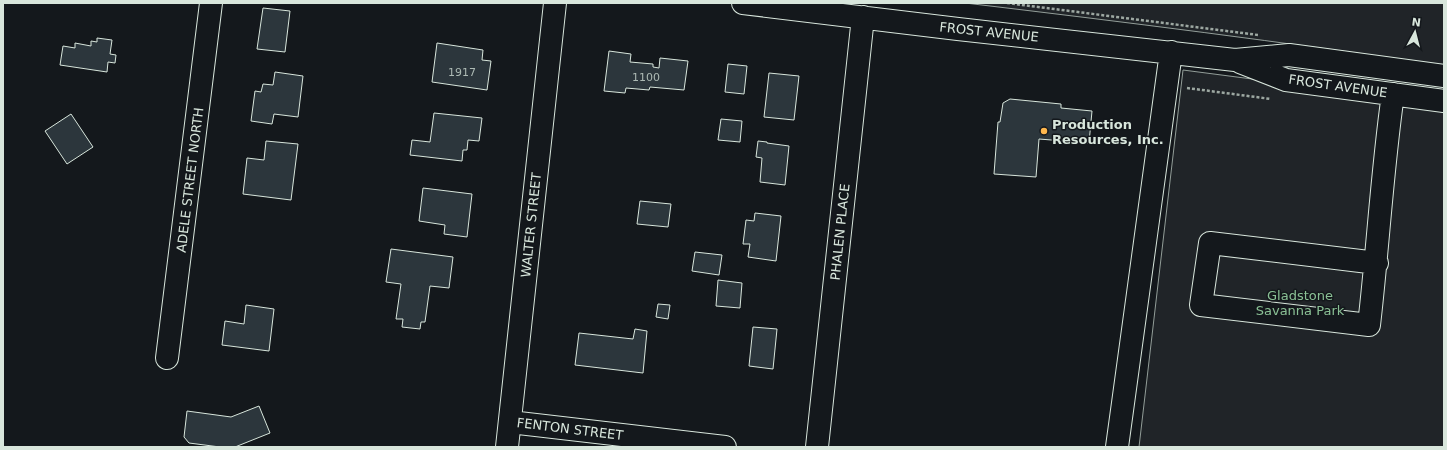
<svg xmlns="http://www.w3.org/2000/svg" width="1447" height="450" viewBox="0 0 1447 450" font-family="'DejaVu Sans',sans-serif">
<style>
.green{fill:#202428;stroke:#939e99}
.building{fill:#2c363c;stroke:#d8e6dc}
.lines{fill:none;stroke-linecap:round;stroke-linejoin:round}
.minor-casing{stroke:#d8e6dc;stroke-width:24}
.path{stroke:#9da8a2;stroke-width:2.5;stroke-dasharray:3 2;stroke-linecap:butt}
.minor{stroke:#14181c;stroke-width:22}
.poi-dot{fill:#ffb74d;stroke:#14181c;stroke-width:1.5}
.labels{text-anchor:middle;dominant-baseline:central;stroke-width:3;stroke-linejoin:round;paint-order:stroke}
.number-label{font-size:11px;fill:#adbab4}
.street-label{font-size:13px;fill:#d8e6dc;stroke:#14181c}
.poi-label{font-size:13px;font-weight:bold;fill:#d8e6dc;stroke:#14181c;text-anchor:start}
.park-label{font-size:13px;fill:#8ac095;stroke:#14181c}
</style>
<rect width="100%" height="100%" fill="#14181c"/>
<path class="green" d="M 965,3 L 1444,3 L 1444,66 C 1285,42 1125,22 965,3 Z
M 1183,70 L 1444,104 L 1444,447 L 1139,447 Z"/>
<path class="building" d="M 263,8 L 290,11 L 285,52 L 257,49 Z
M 97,38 L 112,40 L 110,54 L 116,55 L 115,63 L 108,62 L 107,72 L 60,65 L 63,46 L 75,48 L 75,43 L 91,46 L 91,41 L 97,42 Z
M 437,43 L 483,50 L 482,60 L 491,61 L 487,90 L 432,82 Z
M 609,51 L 631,54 L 630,62 L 653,64 L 653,67 L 659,68 L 660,58 L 688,61 L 684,90 L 650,87 L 649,90 L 626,88 L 625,93 L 604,91 Z
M 728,64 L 747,66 L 744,94 L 725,92 Z
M 275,72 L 303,76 L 298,117 L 274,114 L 272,124 L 251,121 L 255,91 L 261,92 L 263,84 L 273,85 Z
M 769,73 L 799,76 L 794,120 L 764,117 Z
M 1010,99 L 1061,104 L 1061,108 L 1092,111 L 1089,143 L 1039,139 L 1036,177 L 994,174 L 998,122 L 1000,122 L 1003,103 Z
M 434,113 L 482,118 L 479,141 L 468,140 L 467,150 L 463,150 L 462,161 L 410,155 L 412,140 L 430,142 Z
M 71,114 L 93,147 L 67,164 L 45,131 Z
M 721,119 L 742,121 L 740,142 L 718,140 Z
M 266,141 L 298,144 L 291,200 L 243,194 L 247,158 L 264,160 Z
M 758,141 L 767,142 L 767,143 L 789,146 L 785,185 L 760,182 L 762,158 L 756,157 Z
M 423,188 L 472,194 L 467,237 L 444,234 L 445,225 L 419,221 Z
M 640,201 L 671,204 L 668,227 L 637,224 Z
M 755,213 L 781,216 L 776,261 L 748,257 L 750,244 L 743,244 L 746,220 L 754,221 Z
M 391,249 L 453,257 L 449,288 L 430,286 L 425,322 L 421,322 L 420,329 L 402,327 L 403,319 L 396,319 L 401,284 L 386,282 Z
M 695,252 L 722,255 L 719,275 L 692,271 Z
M 718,280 L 742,283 L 740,308 L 716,306 Z
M 658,304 L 670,305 L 668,319 L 656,317 Z
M 246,305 L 274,309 L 269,351 L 222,345 L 225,321 L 244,324 Z
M 753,327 L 777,329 L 773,369 L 749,366 Z
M 635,329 L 647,331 L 643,373 L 575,365 L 579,333 L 633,339 Z
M 259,406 L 270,433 L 235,447 L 220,447 L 189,443 L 184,437 L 187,411 L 231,417 Z"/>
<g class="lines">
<g class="minor-casing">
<path id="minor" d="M 743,3 L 958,29 L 1235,60 L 1289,55 L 1444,76
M 1240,62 L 1286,80 L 1444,101
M 1377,263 L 1210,243 L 1201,305 L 1369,325 C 1378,248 1382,171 1393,94
M 167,358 L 211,3
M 510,422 L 725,447
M 507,447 L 555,3
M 817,447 L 863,17
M 1117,447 L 1171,52"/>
</g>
<path class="path" d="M 1007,3 L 1258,35
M 1187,88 L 1271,99"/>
<use href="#minor" class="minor"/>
</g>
<circle class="poi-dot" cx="1044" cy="131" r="4"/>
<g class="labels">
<g class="number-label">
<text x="462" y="72">1917</text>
<text x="646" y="77">1100</text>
</g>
<g class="street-label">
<text transform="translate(989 32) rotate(6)">FROST AVENUE</text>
<text transform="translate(1338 86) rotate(8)">FROST AVENUE</text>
<text transform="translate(190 180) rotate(-83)">ADELE STREET NORTH</text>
<text transform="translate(531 225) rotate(-84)">WALTER STREET</text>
<text transform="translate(840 232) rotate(-84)">PHALEN PLACE</text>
<text transform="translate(570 429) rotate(7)">FENTON STREET</text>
</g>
<g class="poi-label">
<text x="1052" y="124">Production<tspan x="1052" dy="15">Resources, Inc.</tspan></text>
</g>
<g class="park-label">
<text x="1300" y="295">Gladstone<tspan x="1300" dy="15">Savanna Park</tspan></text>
</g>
</g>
<rect width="1447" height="450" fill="none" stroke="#d8e6dc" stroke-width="8"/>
<g transform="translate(1415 32) rotate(7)" stroke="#14181c" stroke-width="3" paint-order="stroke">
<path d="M0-3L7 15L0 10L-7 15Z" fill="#d8e6dc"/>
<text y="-6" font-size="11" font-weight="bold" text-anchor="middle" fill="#d8e6dc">N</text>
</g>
</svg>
